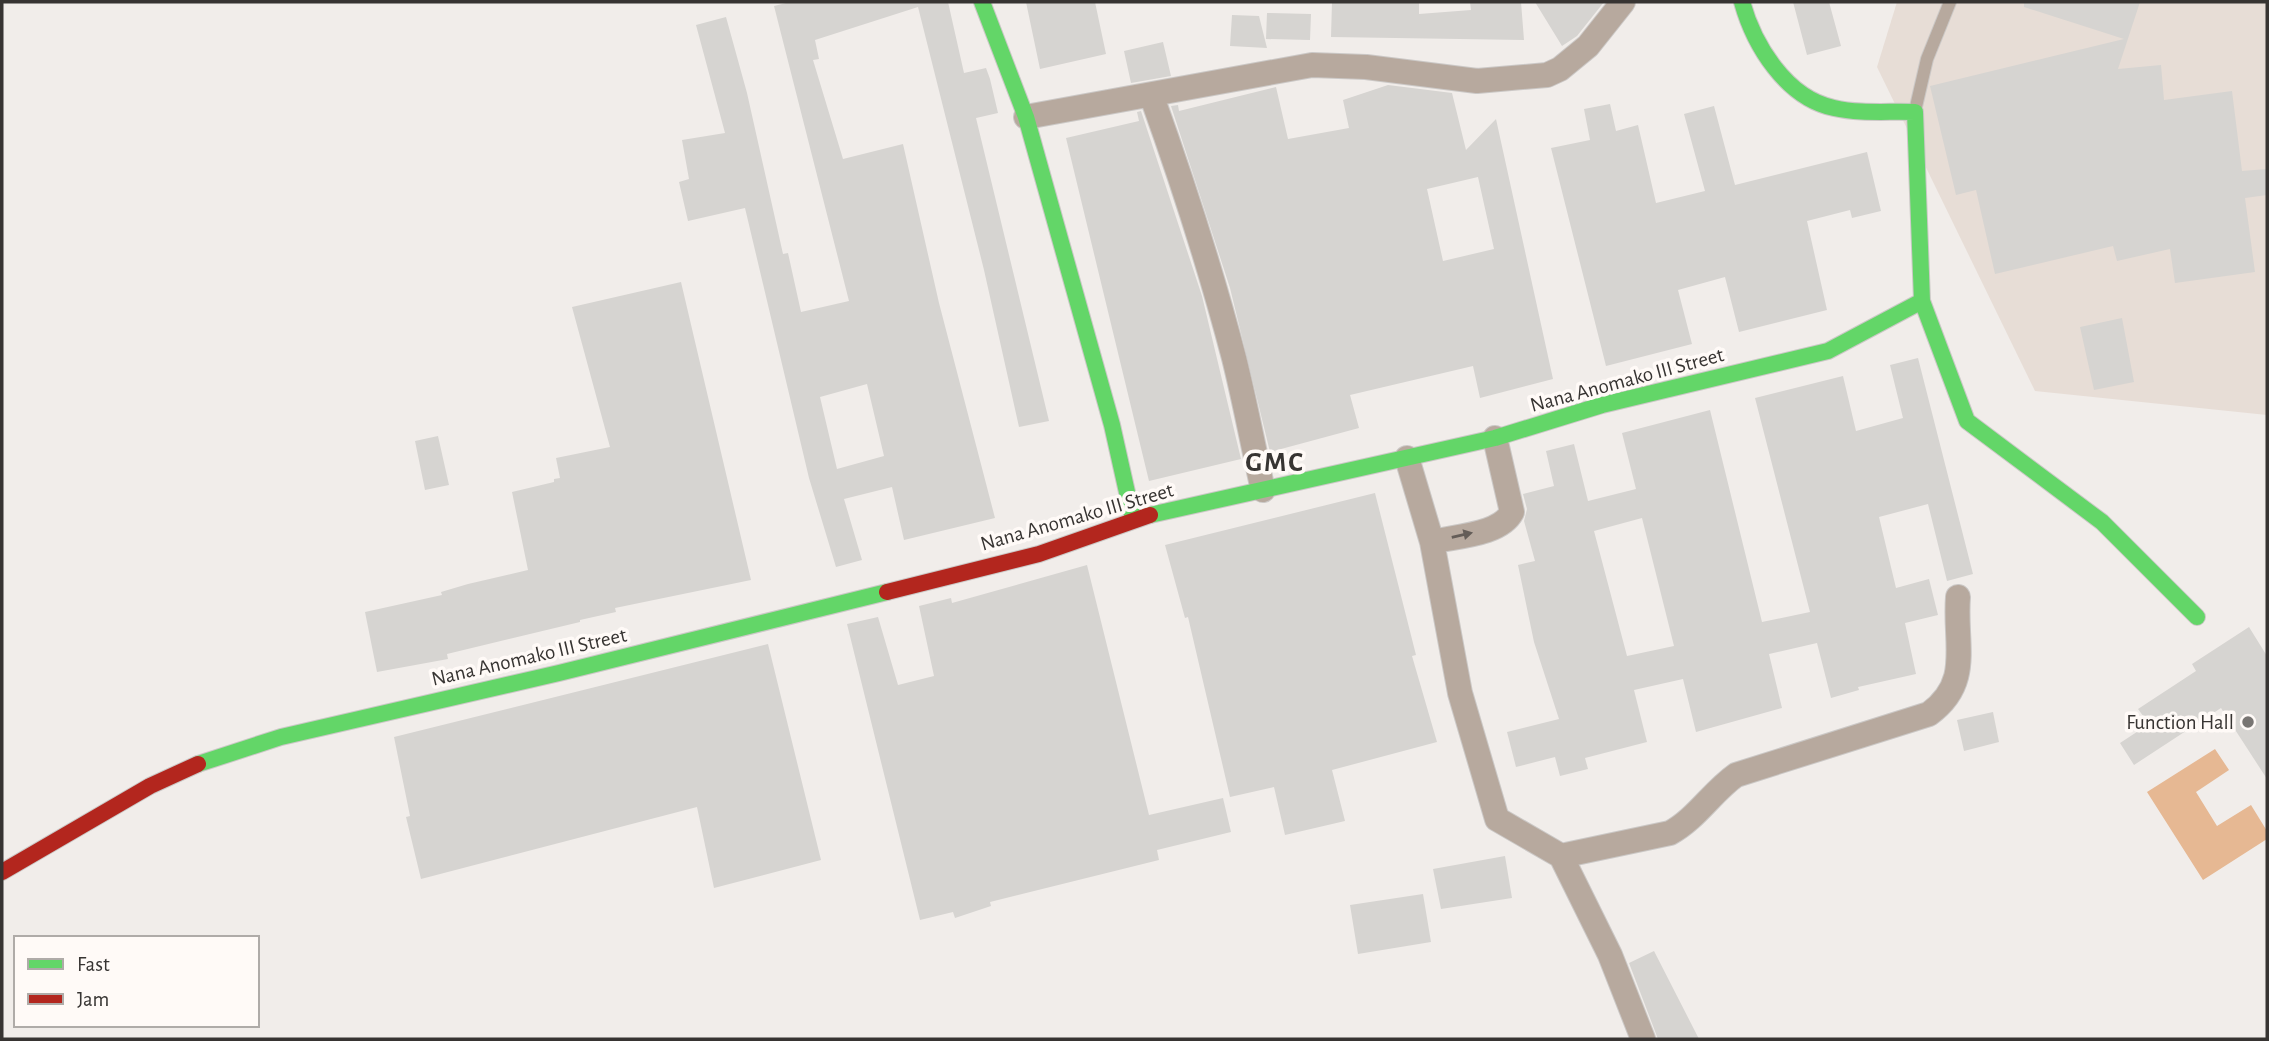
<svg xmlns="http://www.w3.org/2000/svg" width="2269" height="1041" viewBox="0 0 2269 1041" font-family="'Alegreya Sans',sans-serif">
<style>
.built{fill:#e7ddd6}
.water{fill:#e6b893}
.building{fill:#d6d4d1;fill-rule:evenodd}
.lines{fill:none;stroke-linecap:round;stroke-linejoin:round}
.lane-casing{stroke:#cbc8c6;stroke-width:14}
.street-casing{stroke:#cbc8c6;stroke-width:26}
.fast-casing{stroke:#cbc8c6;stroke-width:18}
.jam-casing{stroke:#cbc8c6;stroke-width:18}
.lane{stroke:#b7a99e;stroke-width:12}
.street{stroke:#b7a99e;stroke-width:24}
.fast{stroke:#63d668;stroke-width:16}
.jam{stroke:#b3261e;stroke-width:16}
.oneway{fill:#645d58}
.poi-dot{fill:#787572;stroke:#fffaf7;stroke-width:2.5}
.labels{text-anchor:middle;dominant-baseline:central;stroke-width:7;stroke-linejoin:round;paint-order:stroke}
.street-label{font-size:21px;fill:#373432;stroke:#fffaf7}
.poi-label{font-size:21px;fill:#373432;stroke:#fffaf7;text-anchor:end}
.district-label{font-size:28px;font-weight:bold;letter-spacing:2px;fill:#373432;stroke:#fffaf7}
</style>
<rect width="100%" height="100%" fill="#f1edea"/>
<path class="built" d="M 1897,2 L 2267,2 L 2267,415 L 2035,391 L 1877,67 Z"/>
<path class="water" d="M 2215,749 L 2229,770 L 2196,792 L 2217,826 L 2251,805 L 2267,831 L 2267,839 L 2203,880 L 2147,792 Z"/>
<path class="building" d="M 790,2 L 948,2 L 964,73 L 986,68 L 990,79 L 998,113 L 976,118 L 1049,421 L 1019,427 L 984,270 L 918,7 L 815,40 L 819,59 L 813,60 L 843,159 L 903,144 L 939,303 L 995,518 L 904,540 L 892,487 L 844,499 L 862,560 L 836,567 L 809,478 L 745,208 L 688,221 L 679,182 L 689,179 L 682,140 L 725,133 L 696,25 L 726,17 L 747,93 L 783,254 L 788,253 L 801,312 L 849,301 L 774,6 ZM 867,384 L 884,456 L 837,469 L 820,397 Z
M 1026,2 L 1095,2 L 1106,54 L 1040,69 Z
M 1332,2 L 1419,2 L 1419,14 L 1471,10 L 1470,2 L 1521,2 L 1524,40 L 1331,37 Z
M 1535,2 L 1604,2 L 1577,36 L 1562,46 Z
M 1793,2 L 1829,2 L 1841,46 L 1807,55 Z
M 2024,2 L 2140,2 L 2118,69 L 2161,65 L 2164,100 L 2232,91 L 2242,171 L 2267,169 L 2267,195 L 2245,198 L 2255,272 L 2175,283 L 2170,249 L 2117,261 L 2113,246 L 1995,274 L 1976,190 L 1956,195 L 1930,86 L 2124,39 L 2024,7 Z
M 1267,13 L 1311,14 L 1310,40 L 1266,39 Z
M 1232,15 L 1259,16 L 1267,48 L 1230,46 Z
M 1163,42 L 1171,76 L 1131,83 L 1124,51 Z
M 1388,85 L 1452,93 L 1466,150 L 1496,119 L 1553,379 L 1480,398 L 1473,366 L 1350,395 L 1359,428 L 1270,452 L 1230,288 L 1171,106 L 1178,105 L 1179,111 L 1276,87 L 1288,139 L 1349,128 L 1343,100 ZM 1478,177 L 1494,249 L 1443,261 L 1427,189 Z
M 1610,104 L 1616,131 L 1638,125 L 1656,203 L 1705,191 L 1684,114 L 1714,106 L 1735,185 L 1867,152 L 1881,211 L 1852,218 L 1850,210 L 1807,221 L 1827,310 L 1739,332 L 1725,277 L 1678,290 L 1692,344 L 1606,366 L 1551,148 L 1590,140 L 1584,109 Z
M 1141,111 L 1202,296 L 1241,459 L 1149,481 L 1066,138 L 1139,121 L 1137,112 Z
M 681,282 L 751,580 L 615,608 L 616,612 L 580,620 L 580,622 L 447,654 L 448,659 L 377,672 L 365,612 L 442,595 L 441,592 L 468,584 L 528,570 L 512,492 L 554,482 L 554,479 L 560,478 L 556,458 L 610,447 L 572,307 Z
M 2122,318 L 2134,382 L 2094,390 L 2080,327 Z
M 1918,358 L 1973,574 L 1947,581 L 1928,504 L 1879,517 L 1896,588 L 1929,579 L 1938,615 L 1905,623 L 1916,674 L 1858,687 L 1859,690 L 1831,698 L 1817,643 L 1769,654 L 1782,708 L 1696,732 L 1683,679 L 1634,690 L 1647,742 L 1585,758 L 1588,769 L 1560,776 L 1555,757 L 1516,767 L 1507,732 L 1559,719 L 1534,642 L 1518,565 L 1535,561 L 1524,521 L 1527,509 L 1523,494 L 1554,486 L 1546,451 L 1574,444 L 1588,501 L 1636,489 L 1622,433 L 1710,410 L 1762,622 L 1810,612 L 1755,398 L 1843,376 L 1856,431 L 1903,418 L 1890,365 ZM 1642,518 L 1674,646 L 1627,656 L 1594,531 Z
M 438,436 L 449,485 L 425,490 L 415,441 Z
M 1375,493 L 1416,655 L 1412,656 L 1437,742 L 1332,770 L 1345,821 L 1285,835 L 1274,787 L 1230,797 L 1188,617 L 1185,618 L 1165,545 Z
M 1087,565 L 1149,815 L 1223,798 L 1231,832 L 1157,850 L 1159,860 L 990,902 L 991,906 L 955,918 L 953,912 L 920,920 L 847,624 L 878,617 L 898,685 L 934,676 L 919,606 L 951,598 L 952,603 Z
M 2249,627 L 2267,656 L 2267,779 L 2221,708 L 2134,765 L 2120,743 L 2149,724 L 2138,709 L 2196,671 L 2192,664 Z
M 768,644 L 821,860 L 714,888 L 697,807 L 421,879 L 406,817 L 410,816 L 394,737 Z
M 1993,712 L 1999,742 L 1964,751 L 1957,720 Z
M 1505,856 L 1512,898 L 1441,909 L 1433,869 Z
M 1423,894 L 1431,942 L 1358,954 L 1350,905 Z
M 1654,951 L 1699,1039 L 1658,1039 L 1629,963 Z"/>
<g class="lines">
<g class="lane-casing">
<path id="lane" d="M 1915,111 L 1927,59 L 1950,2"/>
</g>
<g class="street-casing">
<path id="street" d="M 1152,97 C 1183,183 1211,270 1234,358 C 1245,402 1253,446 1263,490
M 1026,117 L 1312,65 L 1366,67 L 1477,81 L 1547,75 L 1560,69 L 1588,46 L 1623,2
M 1407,458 L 1432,542 C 1456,536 1500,535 1512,512 L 1495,438
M 1432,542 L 1460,693 L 1497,819 L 1561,856 L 1610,955 L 1643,1039
M 1561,856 L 1670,833 C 1696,819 1712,792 1736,775 L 1929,714 C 1973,682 1954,644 1958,597"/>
</g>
<g class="fast-casing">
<path id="fast" d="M 982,2 L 1026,117 L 1112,425 L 1133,519
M 1742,2 C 1754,45 1786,98 1834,108 C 1860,114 1888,111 1915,112 L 1922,301 L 1967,421 L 2102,522 L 2197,617
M 1150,515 L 1495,438 L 1602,405 L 1828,351 L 1922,301
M 198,764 L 281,737 L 559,673 L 887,592"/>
</g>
<g class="jam-casing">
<path id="jam" d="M 887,592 L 1039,554 L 1150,515
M 2,872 L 150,786 L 198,764"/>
</g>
<use href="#lane" class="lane"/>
<use href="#street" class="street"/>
<use href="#fast" class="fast"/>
<use href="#jam" class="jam"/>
</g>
<defs><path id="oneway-solid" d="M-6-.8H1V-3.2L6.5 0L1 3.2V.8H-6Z" transform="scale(1.75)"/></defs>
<use class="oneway" href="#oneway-solid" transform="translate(1462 535) rotate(-13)"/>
<circle class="poi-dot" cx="2248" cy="722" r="7"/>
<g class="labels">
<g class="street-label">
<text transform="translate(1627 380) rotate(-15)">Nana Anomako III Street</text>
<text transform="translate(1077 517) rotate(-16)">Nana Anomako III Street</text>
<text transform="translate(529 657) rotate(-13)">Nana Anomako III Street</text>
</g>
<g class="poi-label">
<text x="2234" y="722">Function Hall</text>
</g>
<g class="district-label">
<text x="1275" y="463">GMC</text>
</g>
</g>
<rect width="2269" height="1041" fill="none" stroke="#373432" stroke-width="7"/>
<rect x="14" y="936" width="245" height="91" fill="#fffaf7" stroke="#afaba8" stroke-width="2"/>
<rect x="28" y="959" width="35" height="10" fill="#63d668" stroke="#afaba8" stroke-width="2"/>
<text x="77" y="971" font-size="21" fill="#373432">Fast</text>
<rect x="28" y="994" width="35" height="10" fill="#b3261e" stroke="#afaba8" stroke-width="2"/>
<text x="77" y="1006" font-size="21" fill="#373432">Jam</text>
</svg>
